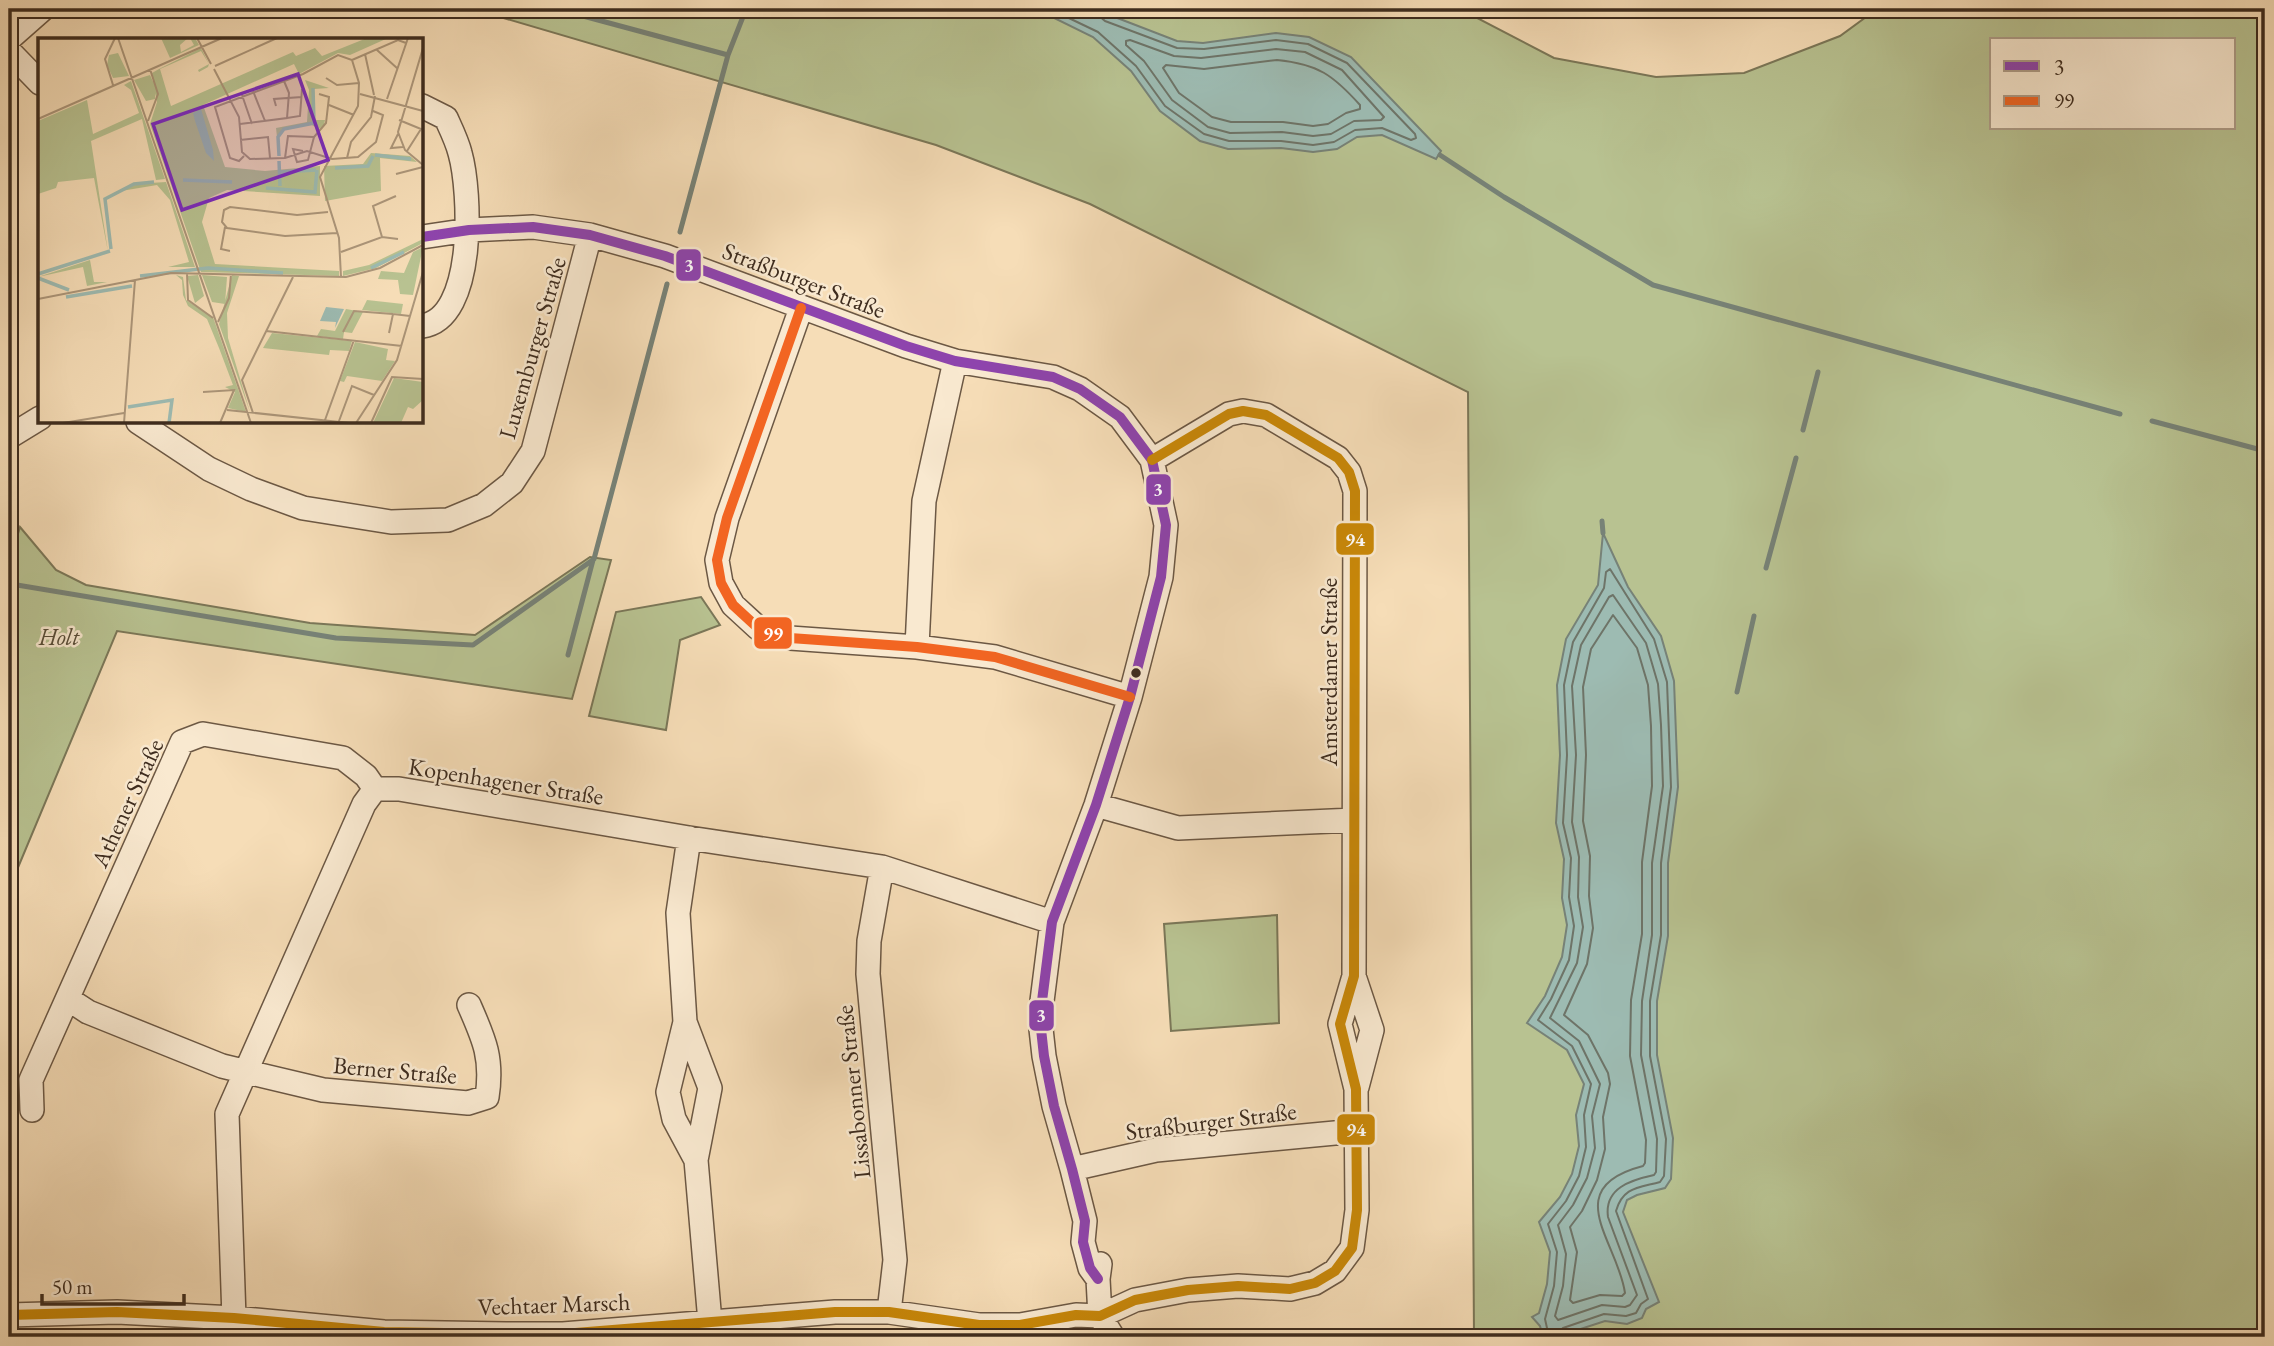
<svg xmlns="http://www.w3.org/2000/svg" width="2274" height="1346" viewBox="0 0 2274 1346" font-family="'EB Garamond',serif">
<style>
.green{fill:#b8c291;stroke:#7b7758;stroke-width:2;fill-rule:evenodd}
.water{fill:#9dbbb2;stroke:#778277;stroke-width:2}
.lines{fill:none;stroke-linecap:round;stroke-linejoin:round}
.shore{stroke:#6e7468;stroke-width:2}
.stream{stroke:#778277;stroke-width:5}
.minor-casing{stroke:#6c5844;stroke-width:26}
.minor{stroke:#f9e9d0;stroke-width:23}
.bus-1-casing{stroke:#f9e9d0;stroke-width:16}
.bus-2-casing{stroke:#f9e9d0;stroke-width:16}
.bus-3-casing{stroke:#f9e9d0;stroke-width:16}
.bus-1{stroke:#8e44ad;stroke-width:10}
.bus-2{stroke:#f26522;stroke-width:10}
.bus-3{stroke:#c98808;stroke-width:10}
.bus-dot{fill:#3e2c1e;stroke:#f9e9d0;stroke-width:2.5}
.labels{text-anchor:middle;dominant-baseline:central;stroke-width:5;stroke-linejoin:round;paint-order:stroke}
.street-label{font-size:24px;fill:#3e2c1e;stroke:#f9e9d0}
.park-label{font-size:24px;font-style:italic;fill:#564a35;stroke:#f9e9d0}
.inset-river{fill:none;stroke:#9dbbb2;stroke-width:3.5}
.inset-road{fill:none;stroke:#ac967a;stroke-width:2}
.view{fill:#7b2cbf;fill-opacity:0.15;stroke:#7b2cbf;stroke-width:3.5}
.inset-edge{fill:none;stroke:#3e2c1e;stroke-width:3.5}
.line-badge{stroke:#f9e9d0;stroke-width:2.5}
.badge-label{font-size:19px;text-anchor:middle;font-weight:bold;fill:#fff}
</style>
<rect width="100%" height="100%" fill="#f6ddb7"/>
<filter id="stains"><feTurbulence type="fractalNoise" baseFrequency=".00286" numOctaves="4"/><feColorMatrix values="0 0 0 0 .2 0 0 0 0 .09 0 0 0 0 .02 0 0 0 .5 -.17"/></filter>
<radialGradient id="worn" r=".72"><stop offset=".6" stop-color="#630" stop-opacity="0"/><stop offset="1" stop-color="#630" stop-opacity=".3"/></radialGradient>
<path class="green" d="M 473,9 L 1460,9 L 1554,58 L 1656,77 L 1744,73 L 1840,36 L 1877,9 L 2265,9 L 2265,1337 L 1474,1337 L 1468,392 L 1090,204 L 936,145 ZM 1992,40 L 2234,40 L 2234,128 L 1992,128 Z
M 20,527 L 56,570 L 86,585 L 310,623 L 475,635 L 590,557 L 611,560 L 572,699 L 117,631 L 9,889 L 9,564 Z
M 701,597 L 720,625 L 680,640 L 666,730 L 589,716 L 616,612 Z
M 1277,915 L 1279,1023 L 1171,1031 L 1164,924 Z"/>
<path class="water" d="M 1036,9 L 1100,9 L 1107,14 L 1177,41 L 1203,43 L 1276,33 L 1309,37 L 1351,57 L 1441,151 L 1436,159 L 1382,135 L 1357,137 L 1337,149 L 1313,152 L 1281,148 L 1228,149 L 1200,141 L 1160,111 L 1131,71 L 1093,37 Z
M 1603,533 L 1628,587 L 1661,636 L 1674,681 L 1678,787 L 1668,863 L 1668,936 L 1657,1001 L 1657,1055 L 1673,1138 L 1671,1179 L 1665,1188 L 1637,1195 L 1627,1200 L 1623,1212 L 1659,1302 L 1646,1309 L 1642,1318 L 1627,1324 L 1605,1321 L 1556,1337 L 1543,1337 L 1540,1326 L 1532,1317 L 1539,1313 L 1547,1284 L 1550,1252 L 1539,1222 L 1560,1197 L 1572,1174 L 1579,1146 L 1576,1115 L 1584,1084 L 1567,1050 L 1527,1023 L 1545,996 L 1562,957 L 1567,925 L 1562,898 L 1564,859 L 1556,823 L 1560,755 L 1557,685 L 1566,639 L 1598,585 Z"/>
<g class="lines">
<path class="shore" d="M 1050,9 L 1098,32 L 1136,66 L 1165,106 L 1204,134 L 1229,141 L 1281,141 L 1313,145 L 1334,142 L 1355,130 L 1382,128 L 1411,140 L 1416,138 L 1415,134 L 1347,63 L 1308,44 L 1276,40 L 1204,49 L 1177,48 L 1105,21 L 1098,15 L 1097,9
M 1130,40 L 1174,56 L 1201,58 L 1276,49 L 1305,52 L 1342,70 L 1384,117 L 1381,120 L 1354,121 L 1331,134 L 1313,136 L 1282,132 L 1230,133 L 1208,127 L 1172,100 L 1144,61 L 1126,45 L 1126,41 Z
M 1277,60 C 1318,64 1333,75 1360,105 L 1360,109 L 1346,113 L 1328,124 L 1313,126 L 1283,122 L 1231,122 L 1212,117 L 1179,93 L 1163,68 L 1166,65 L 1204,69 Z
M 1613,595 L 1646,643 L 1658,684 L 1661,725 L 1663,786 L 1652,863 L 1652,935 L 1642,1001 L 1641,1055 L 1657,1139 L 1656,1172 L 1654,1175 C 1631,1180 1604,1188 1608,1217 L 1637,1295 L 1630,1305 L 1625,1307 L 1602,1305 L 1558,1320 L 1555,1316 L 1563,1286 L 1566,1254 L 1558,1225 L 1573,1205 L 1587,1178 L 1595,1148 L 1592,1116 L 1600,1084 L 1579,1041 L 1550,1018 L 1577,963 L 1583,927 L 1578,897 L 1579,857 L 1572,822 L 1576,755 L 1572,686 L 1581,645 L 1609,597 Z
M 1613,615 L 1637,648 L 1648,685 L 1651,726 L 1652,786 L 1642,862 L 1642,934 L 1631,1000 L 1630,1056 L 1646,1140 L 1645,1163 L 1643,1166 C 1558,1188 1618,1242 1625,1293 L 1622,1296 L 1600,1295 L 1573,1303 L 1570,1300 L 1577,1252 L 1570,1227 L 1582,1211 L 1597,1180 L 1605,1149 L 1603,1117 L 1610,1084 L 1608,1073 L 1588,1035 L 1564,1015 L 1587,964 L 1593,928 L 1589,896 L 1590,856 L 1583,821 L 1586,755 L 1583,687 L 1591,649 Z
M 1549,1337 L 1545,1319 L 1554,1286 L 1557,1252 L 1548,1224 L 1566,1201 L 1579,1176 L 1586,1147 L 1584,1115 L 1591,1084 L 1572,1046 L 1538,1020 L 1551,999 L 1569,960 L 1574,926 L 1569,897 L 1571,858 L 1563,823 L 1567,755 L 1564,685 L 1573,642 L 1604,588 L 1606,572 L 1610,569 L 1654,639 L 1667,682 L 1671,787 L 1661,863 L 1661,935 L 1650,1001 L 1650,1056 L 1666,1139 L 1664,1176 L 1660,1182 C 1638,1188 1623,1187 1616,1211 L 1648,1299 L 1641,1304 L 1636,1313 L 1626,1316 L 1604,1314 L 1563,1328 L 1559,1332 L 1558,1337"/>
<path class="stream" d="M 557,9 L 728,55
M 1440,155 L 1504,197 L 1653,285 L 2120,414
M 680,232 L 728,55 L 746,9
M 2152,421 L 2265,451
M 1803,430 L 1818,372
M 1602,521 L 1603,533
M 1766,568 L 1796,458
M 9,611 L 17,585 L 336,638 L 473,645 L 594,559 L 667,284
M 568,655 L 593,560
M 1737,692 L 1754,616"/>
<g class="minor-casing">
<path id="minor" d="M 9,39 L 43,9
M 9,51 L 40,83
M 422,106 L 446,118 C 451,129 457,141 460,153 C 471,192 476,319 422,326
M 422,237 L 469,230 L 533,227 L 590,235 L 665,256 L 906,346 L 955,361 L 1053,377 L 1080,389 L 1120,417 L 1152,460 L 1166,525 L 1161,577 L 1130,697 L 1096,805 L 1052,922 L 1042,1001 L 1041,1029 L 1044,1056 L 1054,1106 L 1072,1169 L 1085,1221 L 1083,1242 L 1090,1268 L 1098,1279
M 801,308 L 727,518 L 717,560 L 721,583 L 733,605 L 758,628 L 790,638 L 917,647 L 995,657 L 1130,697
M 138,422 L 209,469 L 251,489 L 303,508 L 391,522 L 448,520 L 484,505 L 512,483 L 533,451 L 590,235
M 9,437 L 40,418
M 917,647 L 924,501 L 955,361
M 1096,805 L 1178,828 L 1354,820
M 689,838 L 678,913 L 685,1022 L 668,1092 L 674,1119 L 696,1160
M 882,867 L 869,941 L 868,974 L 895,1260 L 889,1312
M 1354,976 L 1372,1030 L 1357,1087
M 68,999 L 88,1012 L 222,1066 L 323,1090 L 468,1103 L 487,1097 C 493,1058 484,1039 469,1005
M 685,1022 L 710,1088 L 696,1160 L 710,1322
M 32,1110 L 31,1080 L 182,742 L 203,734 L 343,758 L 366,776 L 375,789
M 1072,1169 L 1156,1150 L 1356,1131
M 1100,1264 L 1098,1279 L 1100,1316 L 1113,1337
M 9,1315 L 117,1312 L 234,1318 L 384,1332 L 506,1334 L 563,1334 L 835,1312 L 889,1312 L 979,1325 L 1020,1325 L 1076,1315 L 1100,1316 L 1135,1300 L 1188,1290 L 1238,1286 L 1290,1289 L 1315,1283 L 1335,1271 L 1352,1248 L 1357,1210 L 1356,1089 L 1340,1024 L 1354,976 L 1355,491 L 1349,472 L 1338,458 L 1266,415 L 1243,411 L 1229,414 L 1152,460
M 234,1318 L 227,1114 L 364,804 L 375,789 L 399,789 L 689,838 L 882,867 L 1052,922"/>
</g>
<use href="#minor" class="minor"/>
<g class="bus-1-casing">
<path id="bus-1" d="M 422,237 L 469,230 L 533,227 L 590,235 L 665,256 L 906,346 L 955,361 L 1053,377 L 1080,389 L 1120,417 L 1152,460 L 1166,525 L 1161,577 L 1130,697 L 1096,805 L 1052,922 L 1042,1001 L 1041,1029 L 1044,1056 L 1054,1106 L 1072,1169 L 1085,1221 L 1083,1242 L 1090,1268 L 1098,1279"/>
</g>
<g class="bus-2-casing">
<path id="bus-2" d="M 801,308 L 727,518 L 717,560 L 721,583 L 733,605 L 758,628 L 790,638 L 917,647 L 995,657 L 1130,697"/>
</g>
<g class="bus-3-casing">
<path id="bus-3" d="M 9,1315 L 117,1312 L 234,1318 L 384,1332 L 506,1334 L 563,1334 L 835,1312 L 889,1312 L 979,1325 L 1020,1325 L 1076,1315 L 1100,1316 L 1135,1300 L 1188,1290 L 1238,1286 L 1290,1289 L 1315,1283 L 1335,1271 L 1352,1248 L 1357,1210 L 1356,1089 L 1340,1024 L 1354,976 L 1355,491 L 1349,472 L 1338,458 L 1266,415 L 1243,411 L 1229,414 L 1152,460"/>
</g>
<use href="#bus-1" class="bus-1"/>
<use href="#bus-2" class="bus-2"/>
<use href="#bus-3" class="bus-3"/>
</g>
<circle class="bus-dot" cx="1136" cy="673" r="6"/>
<g class="labels">
<g class="street-label">
<text transform="translate(804 280) rotate(21)">Straßburger Straße</text>
<text transform="translate(532 348) rotate(-74)">Luxemburger Straße</text>
<text transform="translate(1328 672) rotate(-90)">Amsterdamer Straße</text>
<text transform="translate(506 781) rotate(9)">Kopenhagener Straße</text>
<text transform="translate(127 803) rotate(-65)">Athener Straße</text>
<text transform="translate(395 1070) rotate(5)">Berner Straße</text>
<text transform="translate(853 1092) rotate(-96)">Lissabonner Straße</text>
<text transform="translate(1211 1121) rotate(-7)">Straßburger Straße</text>
<text transform="translate(554 1304) rotate(-2)">Vechtaer Marsch</text>
</g>
<g class="park-label">
<text x="59" y="636">Holt</text>
</g>
</g>
<g transform="translate(38 38)">
<rect width="385" height="385" fill="#f6ddb7"/>
<path d="M 123,0 L 150,0 L 142,7 L 143,14 L 156,7 L 152,0 L 157,0 L 161,7 L 132,20 ZM 329,0 L 350,0 L 312,17 L 300,15 L 261,36 L 256,26 L 165,67 L 187,129 L 227,133 L 282,128 L 282,158 L 189,152 L 171,160 L 164,184 L 177,226 L 301,233 L 301,238 L 163,234 L 112,86 L 119,64 L 114,35 L 121,31 L 163,10 L 171,26 L 170,29 L 161,34 L 160,32 L 171,26 L 163,13 L 122,31 L 133,68 L 255,14 L 258,18 L 277,10 L 284,18 ZM 80,15 L 91,38 L 75,40 L 69,27 L 71,17 ZM 112,37 L 118,50 L 117,61 L 108,63 L 96,42 ZM 267,42 L 291,50 L 276,51 L 277,82 L 287,82 L 286,87 L 281,91 L 272,86 L 246,92 L 239,99 L 238,90 L 269,84 L 271,52 ZM 93,43 L 127,141 L 118,142 L 104,81 L 53,103 L 70,214 L 56,140 L 20,144 L 18,150 L 0,156 L 0,83 L 49,62 L 55,96 L 101,75 L 93,52 L 86,47 ZM 333,115 L 372,118 L 379,124 L 342,120 L 343,153 L 287,163 L 286,128 L 325,126 ZM 128,144 L 157,229 L 130,229 L 151,224 L 132,162 L 119,147 L 83,153 L 96,146 ZM 385,201 L 385,205 L 338,230 L 305,238 L 305,233 L 331,227 ZM 385,209 L 375,257 L 362,256 L 360,242 L 340,241 L 343,233 L 366,235 L 375,214 ZM 52,222 L 56,244 L 69,244 L 49,248 L 45,229 L 0,239 ZM 138,237 L 145,239 L 148,262 L 175,279 L 208,374 L 190,370 L 197,354 L 187,349 L 195,347 L 181,310 L 169,281 L 150,268 L 145,257 L 144,242 ZM 160,237 L 166,258 L 157,265 L 149,238 ZM 164,237 L 189,239 L 187,266 L 174,264 ZM 194,237 L 201,238 L 189,275 L 190,300 L 212,374 L 181,286 ZM 329,262 L 365,266 L 363,276 L 324,272 ZM 308,271 L 325,274 L 314,295 L 306,294 L 305,301 L 279,298 L 283,291 L 297,293 ZM 234,295 L 314,303 L 311,313 L 292,312 L 291,317 L 225,310 ZM 317,304 L 350,311 L 348,322 L 357,323 L 344,343 L 309,338 L 306,344 L 302,343 ZM 356,340 L 385,344 L 385,362 L 375,371 L 370,369 L 363,385 L 335,385 Z" fill="#b8c291"/>
<path d="M 163,71 L 175,112 L 176,123 L 168,115 L 157,83 L 155,75 ZM 288,269 L 306,271 L 297,290 L 298,284 L 282,283 Z" fill="#9dbbb2"/>
<path class="inset-river" d="M 337,117 L 373,121M 241,118 L 240,99 L 246,91 L 276,85 L 275,50M 241,123 L 242,148M 297,130 L 330,128 L 335,118M 242,134 L 278,132M 145,142 L 194,144M 228,150 L 277,154 L 279,132M 73,211 L 67,161 L 96,146 L 116,144M 333,230 L 366,214M 0,236 L 72,213M 102,238 L 170,230 L 245,235M 0,240 L 31,252M 28,259 L 94,248M 90,369 L 134,362 L 131,385"/>
<path class="inset-road" d="M 80,0 L 213,385M 159,0 L 173,26M 385,10 L 360,94 L 367,112 L 385,127M 339,12 L 360,31M 327,16 L 336,57M 314,22 L 360,2 L 368,5M 177,28 L 239,0M 176,31 L 201,79 L 204,114 L 212,121 L 247,120 L 269,113 L 294,121 L 320,119 L 338,104 L 345,77 L 335,73M 288,40 L 299,47 L 321,45M 75,47 L 67,21 L 77,0M 215,53 L 227,83M 322,56 L 385,73M 204,57 L 214,86M 349,61 L 370,0M 291,67 L 316,77M 238,68 L 236,61 L 264,59M 249,80 L 262,78 L 264,51M 0,81 L 184,0M 361,82 L 383,91 L 369,113M 110,83 L 120,56 L 112,31M 202,86 L 249,80 L 251,55 L 246,43M 360,96 L 353,110 L 365,109M 202,102 L 230,99 L 232,120M 265,113 L 255,111 L 259,124 L 270,122 L 276,99 L 288,85 L 291,59 L 281,56M 206,118 L 201,123 L 192,120 L 177,69 L 265,36 L 300,17 L 314,22 L 321,45 L 320,68 L 282,139 L 301,200 L 303,239M 247,120 L 250,98 L 276,99M 309,120 L 313,104 L 333,79 L 337,58M 358,136 L 385,129M 290,174 L 259,177 L 192,169 L 186,172 L 184,184 L 189,190 L 247,198 L 299,195M 187,189 L 183,211 L 192,213M 344,199 L 335,168 L 358,158M 303,214 L 344,199 L 360,201M 149,235 L 150,262 L 175,280M 0,261 L 133,235 L 308,239 L 342,230 L 385,207M 180,284 L 191,260 L 193,236M 228,293 L 364,308M 305,294 L 316,273 L 355,276M 351,295 L 355,276 L 372,278M 165,354 L 196,352 L 182,385M 189,372 L 311,385M 215,375 L 204,342 L 255,239M 287,382 L 316,302M 301,383 L 314,348 L 336,357M 25,385 L 86,375M 86,385 L 97,242M 318,385 L 359,322 L 385,234M 333,385 L 354,339 L 385,341"/>
<path class="view" d="M 260,36 L 290,122 L 144,172 L 115,86 Z"/>
<rect width="385" height="385" class="inset-edge"/>
</g>
<g class="line-badge">
<rect x="675" y="248" width="27" height="34" rx="7" fill="#8e44ad"/>
<rect x="1145" y="473" width="27" height="33" rx="7" fill="#8e44ad"/>
<rect x="1335" y="522" width="40" height="34" rx="7" fill="#c98808"/>
<rect x="753" y="616" width="40" height="34" rx="7" fill="#f26522"/>
<rect x="1028" y="999" width="27" height="33" rx="7" fill="#8e44ad"/>
<rect x="1336" y="1113" width="40" height="33" rx="7" fill="#c98808"/>
</g>
<g class="badge-label">
<text x="689" y="272">3</text>
<text x="1158" y="496">3</text>
<text x="1355" y="546">94</text>
<text x="773" y="640">99</text>
<text x="1041" y="1022">3</text>
<text x="1356" y="1136">94</text>
</g>
<rect width="2274" height="1346" fill="none" stroke="#f6ddb7" stroke-width="35"/>
<rect x="10" y="10" width="2253" height="1325" fill="none" stroke="#3e2c1e" stroke-width="3.5"/>
<rect x="18" y="18" width="2239" height="1311" fill="none" stroke="#3e2c1e" stroke-width="2"/>
<rect x="1990" y="38" width="245" height="91" fill="#f9e9d0" stroke="#ae9d89" stroke-width="2"/>
<rect x="2004" y="61" width="35" height="10" fill="#8e44ad" stroke="#ae9d89" stroke-width="2"/>
<text x="2054" y="74" font-size="21" fill="#3e2c1e">3</text>
<rect x="2004" y="96" width="35" height="10" fill="#f26522" stroke="#ae9d89" stroke-width="2"/>
<text x="2054" y="108" font-size="21" fill="#3e2c1e">99</text>
<path d="M42 1294v10h142v-10" fill="none" stroke="#3e2c1e" stroke-width="3.5"/>
<text x="52" y="1294" font-size="21" fill="#3e2c1e" stroke="#f9e9d0" stroke-width="5" paint-order="stroke">50 m</text>
<rect width="100%" height="100%" filter="url(#stains)"/>
<rect width="100%" height="100%" fill="url(#worn)"/>
</svg>
